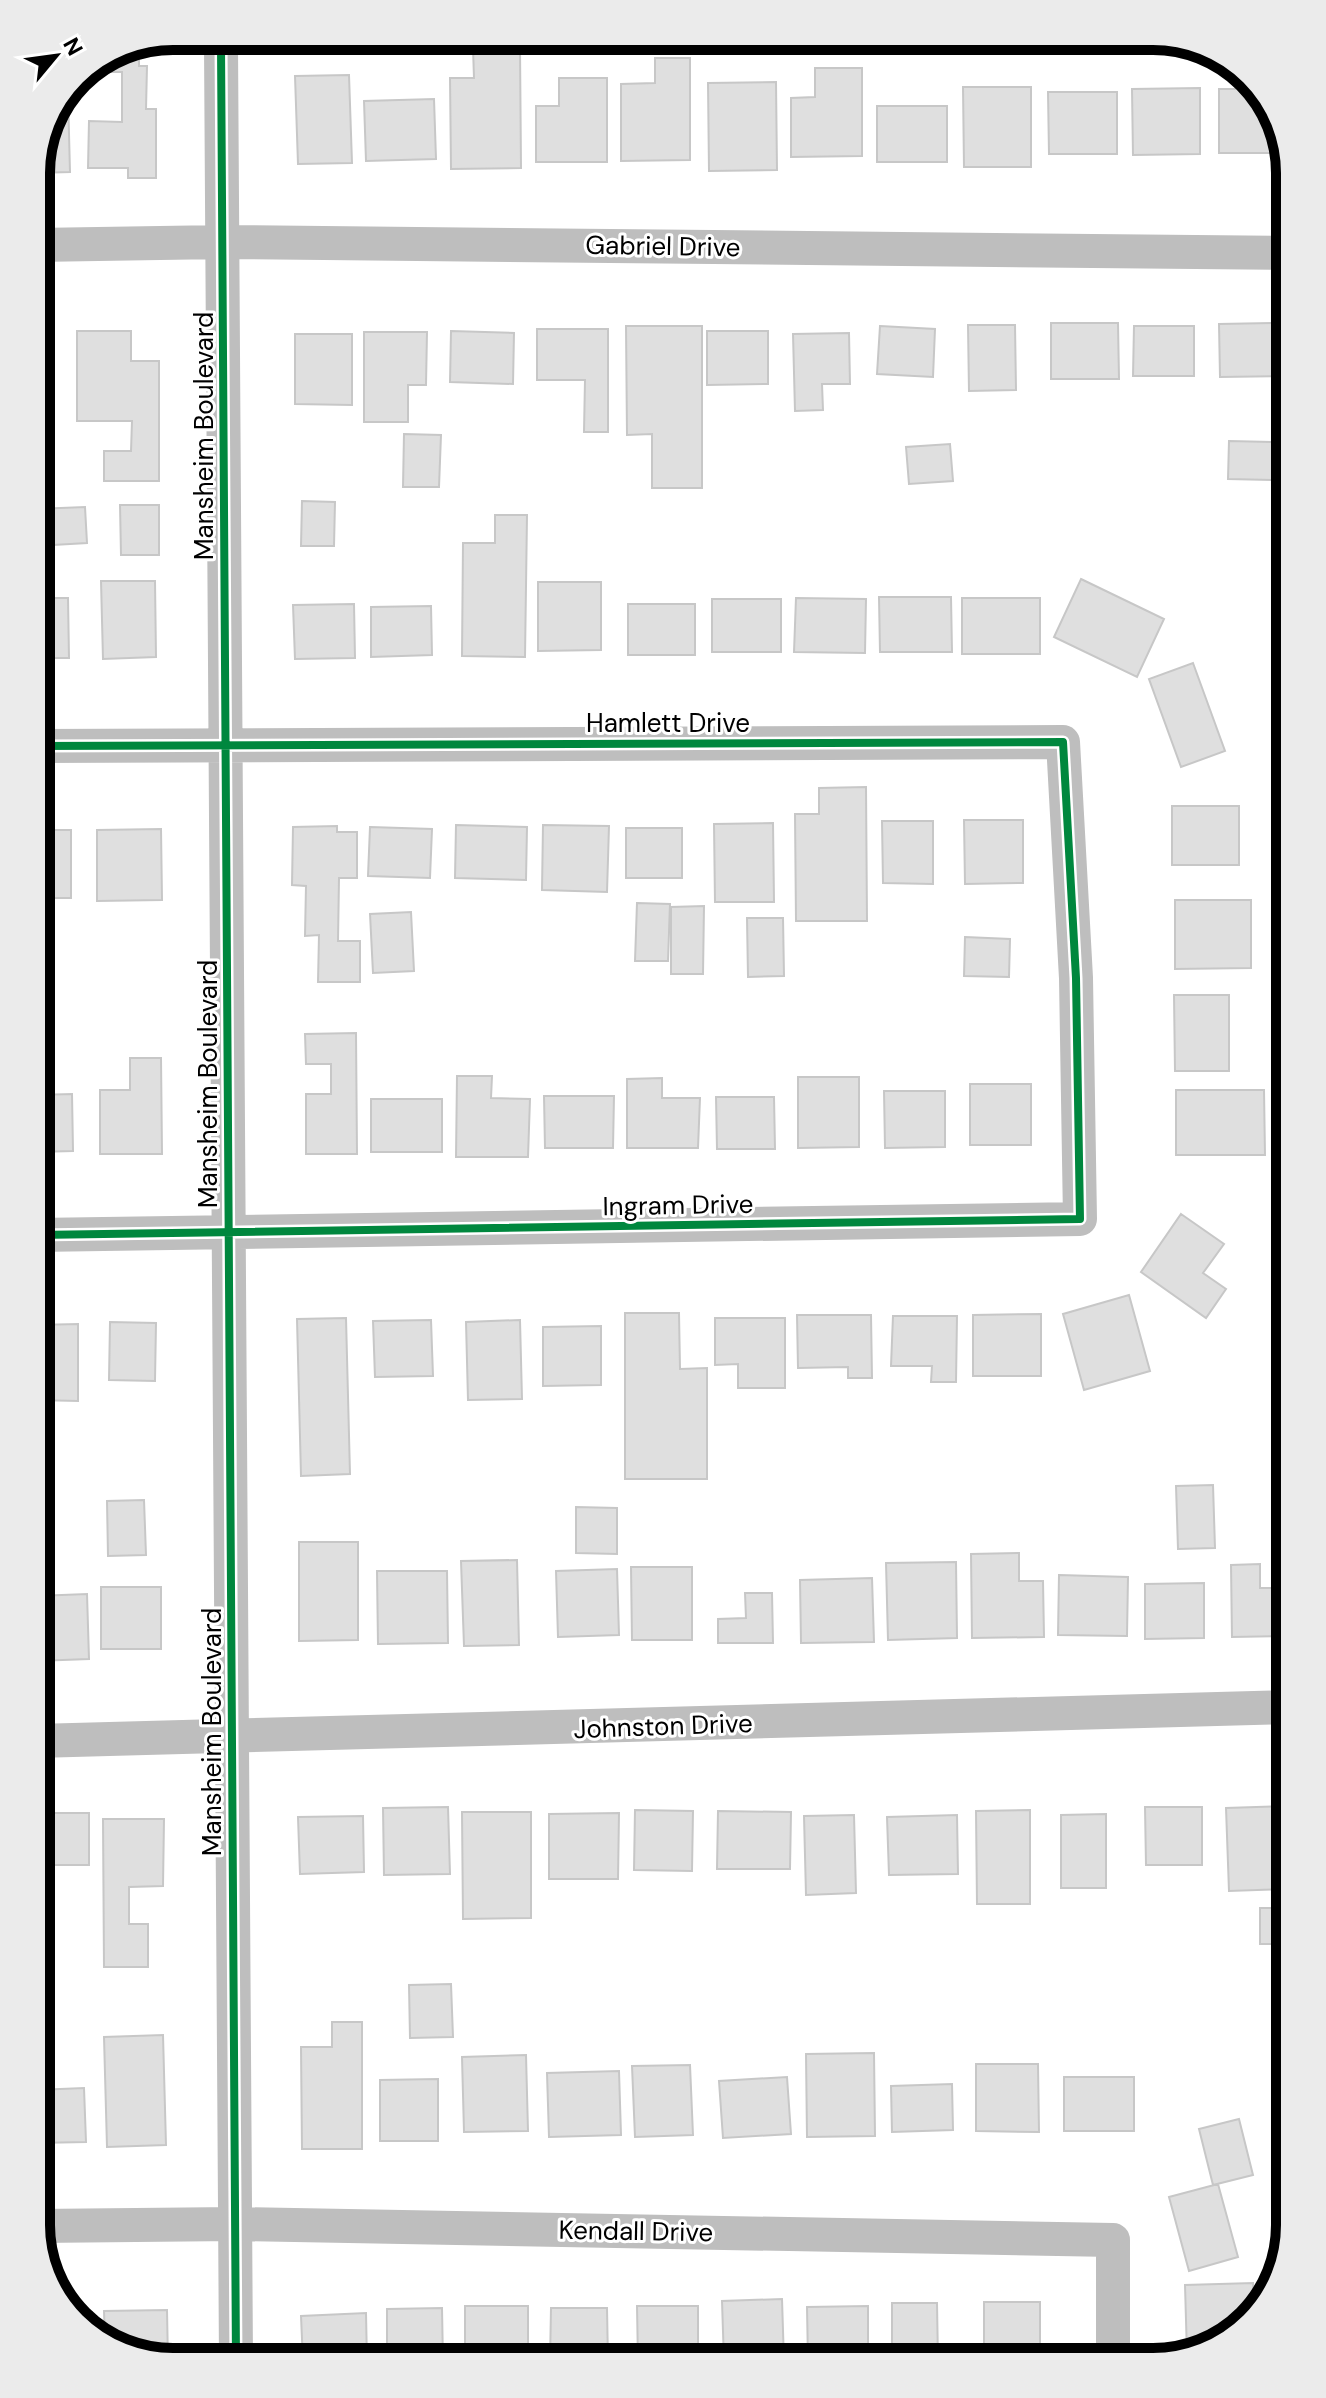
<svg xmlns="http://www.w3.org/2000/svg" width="1326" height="2398" viewBox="0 0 1326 2398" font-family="'DM Sans',sans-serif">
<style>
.building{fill:#dfdfdf;stroke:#c7c7c7;stroke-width:2}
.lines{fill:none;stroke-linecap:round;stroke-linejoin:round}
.minor{stroke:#bebebe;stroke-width:34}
.cycleway-casing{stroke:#fff;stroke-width:13}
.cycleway{stroke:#00873e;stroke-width:8}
.labels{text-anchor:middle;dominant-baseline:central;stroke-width:6;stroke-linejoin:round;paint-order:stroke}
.street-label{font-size:26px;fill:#000;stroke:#fff}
.rim{fill:none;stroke:#000;stroke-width:10}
</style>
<rect width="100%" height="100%" fill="#fff"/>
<path class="building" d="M 121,46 L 139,46 L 139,66 L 147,66 L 146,109 L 156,109 L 156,178 L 128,178 L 128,168 L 88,168 L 89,121 L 122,122 L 122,72 L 99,72 L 99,61 Z
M 520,47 L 521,168 L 451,169 L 450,78 L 474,78 L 473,48 Z
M 655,58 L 690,58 L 690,160 L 621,161 L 621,84 L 655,83 Z
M 815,68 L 862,68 L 862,156 L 791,157 L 791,98 L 815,97 Z
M 349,75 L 352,163 L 298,164 L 295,76 Z
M 559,78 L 607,78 L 607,162 L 536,162 L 536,106 L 559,106 Z
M 776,82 L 777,170 L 709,171 L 708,83 Z
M 963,87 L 1031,87 L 1031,167 L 964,167 Z
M 1200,88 L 1200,154 L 1133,155 L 1132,89 Z
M 1219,89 L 1255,89 L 1279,120 L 1286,153 L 1219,153 Z
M 1048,92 L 1117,92 L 1117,154 L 1049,154 Z
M 68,95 L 70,172 L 36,173 L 36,164 Z
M 434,99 L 436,159 L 366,161 L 364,101 Z
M 877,106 L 947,106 L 947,162 L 877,162 Z
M 1051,323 L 1118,323 L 1119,379 L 1051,379 Z
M 1279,323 L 1281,376 L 1220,377 L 1219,324 Z
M 968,325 L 1015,325 L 1016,390 L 969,391 Z
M 626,326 L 702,326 L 702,488 L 652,488 L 652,434 L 627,435 Z
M 880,326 L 935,329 L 933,377 L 877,374 Z
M 1134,326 L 1194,326 L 1194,376 L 1133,376 Z
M 537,329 L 608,329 L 608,432 L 584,432 L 585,380 L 537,380 Z
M 77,331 L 131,331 L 131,361 L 159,361 L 159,481 L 104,481 L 104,451 L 131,451 L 132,421 L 77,421 Z
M 451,331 L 514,333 L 513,384 L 450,382 Z
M 707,331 L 768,331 L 768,384 L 707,385 Z
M 364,332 L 427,332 L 426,385 L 408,385 L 408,422 L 364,422 Z
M 849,333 L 850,384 L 822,384 L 823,410 L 795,411 L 793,334 Z
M 295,334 L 352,334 L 352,405 L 295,404 Z
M 404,434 L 441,435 L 439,487 L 403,487 Z
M 1229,441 L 1274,442 L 1274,480 L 1228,479 Z
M 950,444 L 953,481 L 909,484 L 906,447 Z
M 302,501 L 335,502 L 334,546 L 301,546 Z
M 120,505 L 159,505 L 159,555 L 121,555 Z
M 85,507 L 87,543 L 36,546 L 36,509 Z
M 495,515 L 527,515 L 525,657 L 462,656 L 463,543 L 495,543 Z
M 1081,579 L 1164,619 L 1137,677 L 1054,637 Z
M 101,581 L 155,581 L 156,657 L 103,659 Z
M 538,582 L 601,582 L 601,650 L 538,651 Z
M 879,597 L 951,597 L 952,652 L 880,652 Z
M 36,598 L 68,598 L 69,658 L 36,658 Z
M 796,598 L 866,599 L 865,653 L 794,652 Z
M 962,598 L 1040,598 L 1040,654 L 962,654 Z
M 712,599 L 781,599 L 781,652 L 712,652 Z
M 354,604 L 355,658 L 295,659 L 293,605 Z
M 628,604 L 695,604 L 695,655 L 628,655 Z
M 431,606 L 432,655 L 371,657 L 371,607 Z
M 1193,663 L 1225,751 L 1181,767 L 1149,679 Z
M 866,787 L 867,921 L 796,921 L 795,814 L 819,814 L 819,788 Z
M 1172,806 L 1239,806 L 1239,865 L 1172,865 Z
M 964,820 L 1023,820 L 1023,883 L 965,884 Z
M 882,821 L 933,821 L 933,884 L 883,883 Z
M 773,823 L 774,902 L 715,902 L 714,824 Z
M 456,825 L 527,827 L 526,880 L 455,878 Z
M 543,825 L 609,826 L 607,892 L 542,890 Z
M 337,826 L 337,832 L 357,832 L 357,878 L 339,878 L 338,941 L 360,941 L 360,982 L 318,982 L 319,935 L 305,936 L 306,886 L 292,885 L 293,827 Z
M 370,827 L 432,829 L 430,878 L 368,876 Z
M 626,828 L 682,828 L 682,878 L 626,878 Z
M 161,829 L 162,900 L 97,901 L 97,830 Z
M 36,830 L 71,830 L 71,898 L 36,898 Z
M 1175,900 L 1251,900 L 1251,968 L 1175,969 Z
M 637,903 L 670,904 L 668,961 L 635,961 Z
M 704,906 L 703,974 L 671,974 L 671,907 Z
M 411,912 L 414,971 L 373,973 L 370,914 Z
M 747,918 L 783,918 L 784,976 L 748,977 Z
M 965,937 L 1010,939 L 1009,977 L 964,976 Z
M 1174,995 L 1229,995 L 1229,1071 L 1175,1071 Z
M 356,1033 L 357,1154 L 306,1154 L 306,1094 L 331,1094 L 331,1064 L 306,1064 L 305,1034 Z
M 130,1058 L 161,1058 L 162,1154 L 100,1154 L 100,1090 L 130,1090 Z
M 457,1076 L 492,1076 L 491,1098 L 530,1099 L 528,1157 L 456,1157 Z
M 798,1077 L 859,1077 L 859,1147 L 798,1148 Z
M 662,1078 L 662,1098 L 700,1098 L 698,1148 L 627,1148 L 627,1079 Z
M 970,1084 L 1031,1084 L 1031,1145 L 970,1145 Z
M 1176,1090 L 1264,1090 L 1265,1155 L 1176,1155 Z
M 884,1091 L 945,1091 L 945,1147 L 885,1148 Z
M 72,1094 L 73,1151 L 36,1152 L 36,1095 Z
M 544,1096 L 614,1096 L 613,1148 L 545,1148 Z
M 716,1097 L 774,1097 L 775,1149 L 717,1149 Z
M 371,1099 L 442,1099 L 442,1152 L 371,1152 Z
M 1181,1214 L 1224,1244 L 1203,1273 L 1226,1289 L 1206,1318 L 1141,1272 Z
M 1129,1295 L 1150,1371 L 1084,1390 L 1063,1314 Z
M 625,1313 L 679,1313 L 680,1369 L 707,1368 L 707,1479 L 625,1479 Z
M 1041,1314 L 1041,1376 L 973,1376 L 973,1315 Z
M 797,1315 L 871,1315 L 872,1378 L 848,1378 L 848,1367 L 798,1368 Z
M 893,1316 L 957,1316 L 956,1382 L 931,1382 L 932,1366 L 891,1366 Z
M 346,1318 L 350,1474 L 301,1476 L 297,1319 Z
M 715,1318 L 785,1318 L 785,1388 L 738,1388 L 738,1364 L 715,1365 Z
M 431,1320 L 433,1376 L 375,1377 L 373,1321 Z
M 520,1320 L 522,1399 L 468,1400 L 466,1322 Z
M 110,1322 L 156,1323 L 155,1381 L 109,1380 Z
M 78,1324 L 78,1401 L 36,1400 L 36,1325 Z
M 601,1326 L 601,1385 L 543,1386 L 543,1327 Z
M 1213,1485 L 1215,1548 L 1178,1549 L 1176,1486 Z
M 144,1500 L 146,1555 L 108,1556 L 107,1501 Z
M 576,1507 L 617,1508 L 617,1554 L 576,1553 Z
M 299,1542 L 358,1542 L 358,1640 L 299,1641 Z
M 1019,1553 L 1019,1581 L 1043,1581 L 1044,1637 L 972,1638 L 971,1554 Z
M 517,1560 L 519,1645 L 464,1646 L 461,1561 Z
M 956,1562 L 957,1638 L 888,1640 L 886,1563 Z
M 1260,1564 L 1260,1588 L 1290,1588 L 1290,1636 L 1232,1637 L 1231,1565 Z
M 631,1567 L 692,1567 L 692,1640 L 632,1640 Z
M 617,1569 L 619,1635 L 558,1637 L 556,1571 Z
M 377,1571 L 447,1571 L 448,1643 L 378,1644 Z
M 1059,1575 L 1128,1577 L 1127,1636 L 1058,1635 Z
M 872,1578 L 874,1642 L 801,1643 L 800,1580 Z
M 1204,1583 L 1204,1638 L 1145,1639 L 1145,1584 Z
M 101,1587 L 161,1587 L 161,1649 L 101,1649 Z
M 745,1593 L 772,1593 L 773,1643 L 718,1643 L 718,1619 L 746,1618 Z
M 87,1594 L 89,1659 L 36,1661 L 36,1596 Z
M 1287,1806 L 1290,1889 L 1229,1891 L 1226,1808 Z
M 448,1807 L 450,1874 L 384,1875 L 383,1808 Z
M 1145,1807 L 1202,1807 L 1202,1865 L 1146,1865 Z
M 635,1810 L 693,1811 L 692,1871 L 634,1870 Z
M 1030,1810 L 1030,1904 L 977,1904 L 976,1811 Z
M 718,1811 L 791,1812 L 790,1869 L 717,1869 Z
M 462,1812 L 531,1812 L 531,1918 L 463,1919 Z
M 36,1813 L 89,1813 L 89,1865 L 36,1865 Z
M 619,1813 L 618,1879 L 549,1879 L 549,1814 Z
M 1106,1814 L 1106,1888 L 1061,1888 L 1061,1815 Z
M 854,1815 L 856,1893 L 806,1895 L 804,1816 Z
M 957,1815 L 958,1874 L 889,1875 L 887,1817 Z
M 363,1816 L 364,1872 L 300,1874 L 298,1817 Z
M 103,1819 L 164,1819 L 163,1886 L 129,1887 L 129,1924 L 148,1924 L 148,1967 L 104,1967 Z
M 1260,1908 L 1290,1908 L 1290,1944 L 1260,1944 Z
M 451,1984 L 453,2037 L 410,2038 L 409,1985 Z
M 332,2022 L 362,2022 L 362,2149 L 302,2149 L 301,2047 L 332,2047 Z
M 163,2035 L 166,2145 L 107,2147 L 104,2037 Z
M 874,2053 L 875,2136 L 807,2137 L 806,2054 Z
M 526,2055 L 528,2131 L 464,2132 L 462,2057 Z
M 976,2064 L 1038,2064 L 1039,2132 L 976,2131 Z
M 690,2065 L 693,2135 L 635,2137 L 632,2066 Z
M 619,2071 L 621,2135 L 549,2137 L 547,2073 Z
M 787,2077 L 791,2134 L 723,2138 L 719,2081 Z
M 1064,2077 L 1134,2077 L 1134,2131 L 1064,2131 Z
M 438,2079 L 438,2141 L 380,2141 L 380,2080 Z
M 952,2084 L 953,2130 L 892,2132 L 891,2086 Z
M 84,2088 L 86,2142 L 36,2143 L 36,2090 Z
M 1239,2119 L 1253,2175 L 1213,2185 L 1199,2129 Z
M 1218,2184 L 1238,2257 L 1189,2271 L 1169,2197 Z
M 1253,2283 L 1254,2312 L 1206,2351 L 1187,2355 L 1185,2285 Z
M 782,2299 L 784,2362 L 724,2362 L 722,2301 Z
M 984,2302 L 1040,2302 L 1040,2361 L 984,2362 Z
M 892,2303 L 937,2303 L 938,2362 L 892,2362 Z
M 465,2306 L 528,2306 L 528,2359 L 465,2359 Z
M 637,2306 L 698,2306 L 698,2362 L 638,2362 Z
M 868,2306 L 868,2362 L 808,2362 L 807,2307 Z
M 442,2308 L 443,2362 L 387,2362 L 387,2309 Z
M 551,2308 L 607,2308 L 608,2362 L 550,2362 Z
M 167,2310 L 168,2362 L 105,2342 L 104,2311 Z
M 92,2312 L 93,2335 L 75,2313 Z
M 366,2313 L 367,2362 L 303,2362 L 301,2316 Z"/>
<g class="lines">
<path class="minor" d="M 221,45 L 236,2362
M 36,245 L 222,242 L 1290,253
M 36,1235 L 1080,1219 L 1076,978 L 1063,742 L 36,746
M 36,1741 L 1290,1707
M 36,2226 L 235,2224 L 1113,2240 L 1113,2362"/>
<g class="cycleway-casing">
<path id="cycleway" d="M 221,45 L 236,2362
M 36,1235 L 1080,1219 L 1076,978 L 1063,742 L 36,746"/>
</g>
<use href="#cycleway" class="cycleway"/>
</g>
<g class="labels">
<g class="street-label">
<text transform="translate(663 246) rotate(1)">Gabriel Drive</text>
<text transform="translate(204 436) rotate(-90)">Mansheim Boulevard</text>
<text x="668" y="723">Hamlett Drive</text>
<text transform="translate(208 1084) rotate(-90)">Mansheim Boulevard</text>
<text transform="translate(678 1205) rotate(-1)">Ingram Drive</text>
<text transform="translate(663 1726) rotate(-2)">Johnston Drive</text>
<text transform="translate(212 1732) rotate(-90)">Mansheim Boulevard</text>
<text transform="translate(636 2231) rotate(1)">Kendall Drive</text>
</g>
</g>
<path d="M0 0H1326V2398H0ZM173 50H1153A123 123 0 0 1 1276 173V2225A123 123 0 0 1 1153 2348H173A123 123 0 0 1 50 2225V173A123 123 0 0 1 173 50Z" fill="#ebebeb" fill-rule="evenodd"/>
<path class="rim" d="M173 50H1153A123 123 0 0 1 1276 173V2225A123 123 0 0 1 1153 2348H173A123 123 0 0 1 50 2225V173A123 123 0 0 1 173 50Z"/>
<g transform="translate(56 56) rotate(61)" stroke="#ffffff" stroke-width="6" paint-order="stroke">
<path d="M0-6L14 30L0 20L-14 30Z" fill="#000000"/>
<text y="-12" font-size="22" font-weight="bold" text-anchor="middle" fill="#000000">N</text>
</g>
</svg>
